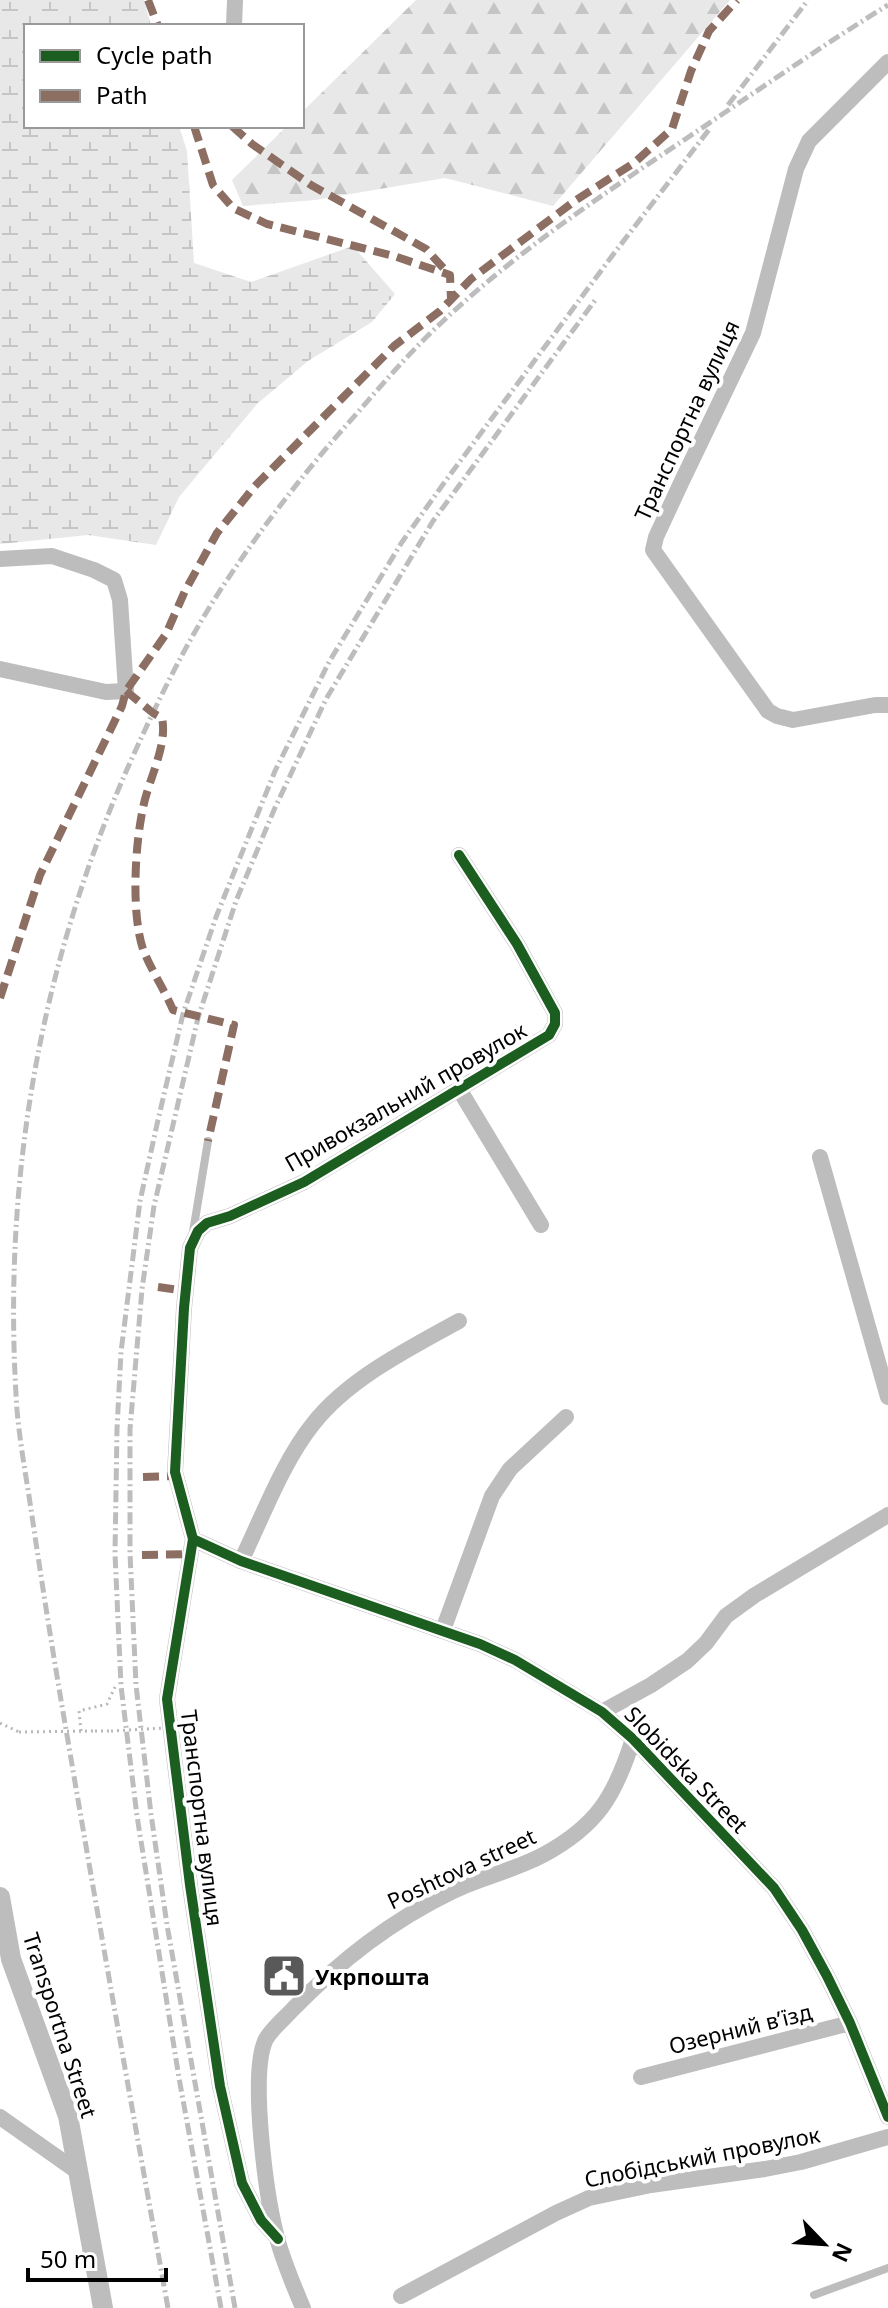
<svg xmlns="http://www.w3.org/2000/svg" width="888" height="2308" viewBox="0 0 888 2308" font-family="'Noto Sans',sans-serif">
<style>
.forest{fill:url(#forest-firs)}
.wetland{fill:url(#wetland-marsh)}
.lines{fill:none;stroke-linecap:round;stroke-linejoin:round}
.path{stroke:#b8b8b8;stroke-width:3;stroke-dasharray:2 4;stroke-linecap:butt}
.service{stroke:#bdbdbd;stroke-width:8}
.minor{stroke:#bdbdbd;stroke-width:16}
.tertiary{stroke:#bdbdbd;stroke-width:20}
.rail{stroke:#bdbdbd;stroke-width:5;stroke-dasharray:12 4 2 4;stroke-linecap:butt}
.path-bridge{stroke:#b8b8b8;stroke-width:3;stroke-dasharray:2 4;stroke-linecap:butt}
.quiet{stroke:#8d6e63;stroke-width:8;stroke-dasharray:16 8;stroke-linecap:butt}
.cycleway-casing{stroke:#fff;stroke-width:15}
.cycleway{stroke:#1b5e20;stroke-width:10}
.labels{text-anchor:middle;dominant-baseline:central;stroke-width:8;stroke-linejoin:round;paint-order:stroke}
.street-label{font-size:22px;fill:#000;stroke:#fff}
.poi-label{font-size:22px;font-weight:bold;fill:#000;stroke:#fff;text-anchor:start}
</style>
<defs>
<pattern id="forest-firs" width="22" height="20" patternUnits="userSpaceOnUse" patternTransform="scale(2)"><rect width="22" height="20" fill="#e8e8e8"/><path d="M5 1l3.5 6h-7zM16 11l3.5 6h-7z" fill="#c5c5c5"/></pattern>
<pattern id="wetland-marsh" width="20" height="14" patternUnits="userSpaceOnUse" patternTransform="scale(2)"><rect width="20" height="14" fill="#e8e8e8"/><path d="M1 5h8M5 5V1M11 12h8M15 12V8" fill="none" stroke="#c5c5c5"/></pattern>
</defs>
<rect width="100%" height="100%" fill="#fff"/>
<path class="forest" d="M 416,0 L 730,0 L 553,206 L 445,178 L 315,200 L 243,206 L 232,180 L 287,126 L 302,126 L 302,112 Z"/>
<path class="wetland" d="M 0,0 L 144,0 L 151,26 L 26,26 L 26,126 L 179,126 L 187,151 L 194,263 L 251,282 L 353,246 L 395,294 L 372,322 L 308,361 L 257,404 L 179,497 L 156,545 L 88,535 L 0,544 Z"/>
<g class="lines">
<path class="path" d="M 0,1723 L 19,1732
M 81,1731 L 79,1711 L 107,1704 L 115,1687
M 95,1731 L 111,1731"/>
<path class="service" d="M 193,1232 L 208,1141
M 814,2295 L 888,2268"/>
<path class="minor" d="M 234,26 L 235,0
M 888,62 L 809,141 L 796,169 L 753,333 L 681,483 L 656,537 L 653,550 L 768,711 L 777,716 L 793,720 L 875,705 L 888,705
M 0,559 L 52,556 L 94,570 L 114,580 L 120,600 L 126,691 L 106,692 L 0,669
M 459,1089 L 541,1225
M 820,1157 L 888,1397
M 193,1539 L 241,1561 L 480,1644 L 515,1660 L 602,1712 L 633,1739 L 774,1888 L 802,1930 L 827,1976 L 850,2023 L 888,2117
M 241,1561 C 262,1518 283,1461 313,1424 C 348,1379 410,1348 459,1321
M 443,1630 L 492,1496 L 510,1469 L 566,1417
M 602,1712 L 651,1685 L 687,1661 L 706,1643 L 726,1616 L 755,1595 L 888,1515
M 641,2077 L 850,2023
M 0,2117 L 78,2172
M 278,2239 L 261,2220 L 242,2183 L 220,2086 L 190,1885 L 167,1699 L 193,1539 L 175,1472 L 184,1308 L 190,1248 L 198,1231 L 207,1223 L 230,1216 L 304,1182 L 549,1035 L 555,1024 L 555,1013 L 517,944 L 459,855
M 401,2296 L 556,2213 L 589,2198 L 651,2185 L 765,2169 L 801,2162 L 888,2137
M 303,2308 C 293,2284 282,2259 276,2234 C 266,2194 250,2077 265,2041 C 270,2030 284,2019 293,2009 C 341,1960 391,1921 453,1891 C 482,1877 515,1870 543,1855 C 597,1826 615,1796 633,1739"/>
<path class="tertiary" d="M 0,1897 L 11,1959 L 68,2116 L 103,2308"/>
<path class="rail" d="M 728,105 L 808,0
M 168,2308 C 134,2119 100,1930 68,1741 C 55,1666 43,1591 32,1516 C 27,1481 20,1445 17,1410 C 1,1178 41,955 138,745 C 164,688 192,632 227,580 C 267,520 311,464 359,411 C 385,381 412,350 441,323 C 516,252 602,195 687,138 C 754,93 820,47 888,5
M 221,2308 L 179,2078 L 137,1816 L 121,1686 L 115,1554 L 117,1429 L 121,1352 L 140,1201 L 158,1120 L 183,1014 L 216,917 L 275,771 L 329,662 L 402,542 L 444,483 L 612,256 L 711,127
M 235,2308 L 167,1925 L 151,1814 L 136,1685 L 130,1553 L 130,1429 L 142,1289 L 154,1206 L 198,1018 L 236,901 L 274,810 L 326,699 L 433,521 L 596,299"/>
<path class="path-bridge" d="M 111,1731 L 164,1728
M 19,1732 L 95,1731"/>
<path class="quiet" d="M 148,0 L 158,26
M 194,126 L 213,185 L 233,208 L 267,224 L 394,256 L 450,275 L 451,300
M 232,126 L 252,144 L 311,185 L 426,249 L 447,272
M 126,691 L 153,713 L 162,718 C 168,745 148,781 143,808 C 135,845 131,913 143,949 C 151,970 164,989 173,1010 L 234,1025 L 208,1141
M 0,998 L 40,875 L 122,706 L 126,691 L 166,634 L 185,591 L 217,533 L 254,487 L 394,346 L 440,311 L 471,279 L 576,200 L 634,163 L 672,129 L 691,71 L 709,31 L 737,0
M 158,1287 L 186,1291
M 143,1477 L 177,1476
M 142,1555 L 191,1554"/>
<g class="cycleway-casing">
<path id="cycleway" d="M 193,1539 L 241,1561 L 480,1644 L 515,1660 L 602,1712 L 633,1739 L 774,1888 L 802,1930 L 827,1976 L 850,2023 L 888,2117
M 278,2239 L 261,2220 L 242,2183 L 220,2086 L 190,1885 L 167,1699 L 193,1539 L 175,1472 L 184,1308 L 190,1248 L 198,1231 L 207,1223 L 230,1216 L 304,1182 L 549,1035 L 555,1024 L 555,1013 L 517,944 L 459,855"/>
</g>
<use href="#cycleway" class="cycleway"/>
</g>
<defs>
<g id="civic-square" transform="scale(2.3)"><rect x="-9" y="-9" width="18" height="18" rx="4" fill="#595959" stroke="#fff"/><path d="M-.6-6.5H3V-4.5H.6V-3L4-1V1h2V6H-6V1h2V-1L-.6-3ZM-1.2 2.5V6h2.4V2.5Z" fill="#fff"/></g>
</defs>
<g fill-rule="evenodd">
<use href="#civic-square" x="284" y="1976"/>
</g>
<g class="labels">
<g class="street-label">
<text transform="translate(686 420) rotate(-65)">Транспортна вулиця</text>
<text transform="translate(405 1096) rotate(-30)">Привокзальний провулок</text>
<text transform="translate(687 1769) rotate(46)">Slobidska Street</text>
<text transform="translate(203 1818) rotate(83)">Транспортна вулиця</text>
<text transform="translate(461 1868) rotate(-25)">Poshtova street</text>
<text transform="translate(61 2025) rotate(72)">Transportna Street</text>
<text transform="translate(740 2028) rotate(-14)">Озерний в’їзд</text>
<text transform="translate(702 2156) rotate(-11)">Слобідський провулок</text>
</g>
<g class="poi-label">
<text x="315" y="1976">Укрпошта</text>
</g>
</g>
<rect x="24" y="24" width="280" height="104" fill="#ffffff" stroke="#999999" stroke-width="2"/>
<rect x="40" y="50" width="40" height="12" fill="#1b5e20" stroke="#999999" stroke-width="2"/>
<text x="96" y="64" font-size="24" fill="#000000">Cycle path</text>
<rect x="40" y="90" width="40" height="12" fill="#8d6e63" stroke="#999999" stroke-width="2"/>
<text x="96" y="104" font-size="24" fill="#000000">Path</text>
<g transform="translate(824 2244) rotate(115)" stroke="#ffffff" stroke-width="6" paint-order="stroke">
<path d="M0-6L14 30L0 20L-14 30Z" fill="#000000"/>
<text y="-12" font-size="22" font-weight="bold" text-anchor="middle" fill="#000000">N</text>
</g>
<path d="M28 2268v12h138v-12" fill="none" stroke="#000000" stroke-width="4"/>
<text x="40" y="2268" font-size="24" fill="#000000" stroke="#ffffff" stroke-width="6" paint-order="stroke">50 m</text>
</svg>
